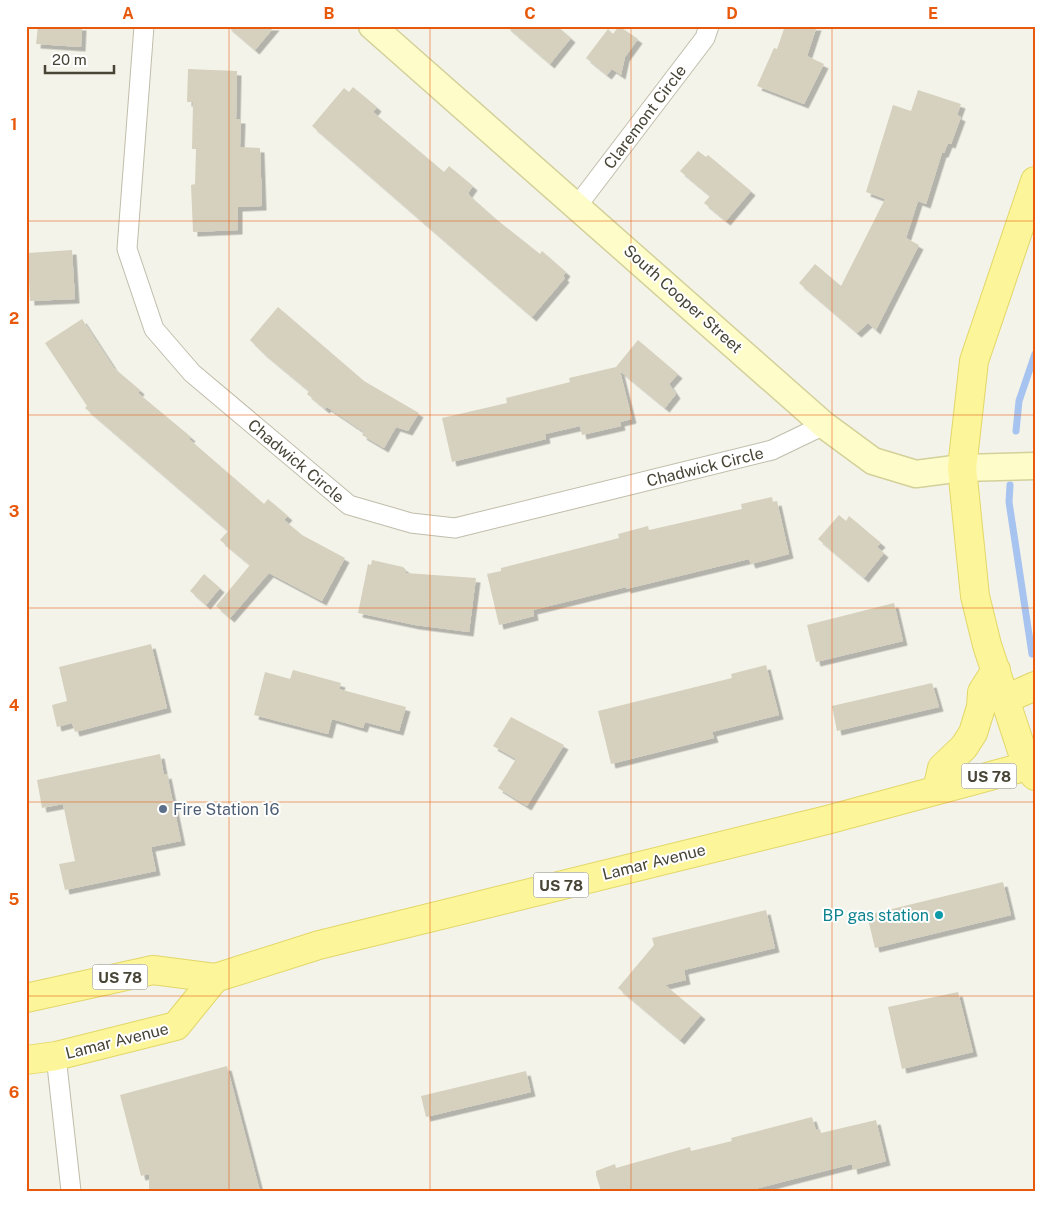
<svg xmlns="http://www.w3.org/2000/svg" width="1061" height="1217" viewBox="0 0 1061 1217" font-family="'Public Sans',sans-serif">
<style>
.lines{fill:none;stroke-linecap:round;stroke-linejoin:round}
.stream{stroke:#a7c3f0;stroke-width:7}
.building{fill:#d6d1be;filter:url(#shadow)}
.street-casing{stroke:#c0bdab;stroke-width:21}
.secondary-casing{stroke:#d3d099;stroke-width:29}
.primary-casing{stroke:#e2d769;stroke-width:30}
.street{stroke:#fff;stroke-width:19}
.secondary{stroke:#fefcc9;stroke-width:26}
.primary{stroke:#fcf59a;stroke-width:28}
.grid{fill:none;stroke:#e8590c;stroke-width:1;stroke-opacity:0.55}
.service-dot{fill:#5c6f8a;stroke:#fff;stroke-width:2}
.culture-dot{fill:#0f9aa8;stroke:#fff;stroke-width:2}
.labels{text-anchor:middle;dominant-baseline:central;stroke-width:4;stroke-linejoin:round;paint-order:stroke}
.shield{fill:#fff;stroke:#7f7d73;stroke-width:1}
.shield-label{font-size:15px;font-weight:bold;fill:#484537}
.street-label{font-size:16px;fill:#484537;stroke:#fff}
.service-label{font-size:16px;fill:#4e5e75;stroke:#fff;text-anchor:start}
.culture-label{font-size:16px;fill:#0d838f;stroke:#fff;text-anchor:end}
.neatline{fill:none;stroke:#e8590c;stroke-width:2}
.grid-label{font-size:16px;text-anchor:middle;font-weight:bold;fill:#e8590c}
</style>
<defs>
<filter id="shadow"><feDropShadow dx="4.5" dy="4.5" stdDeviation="0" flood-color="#0004"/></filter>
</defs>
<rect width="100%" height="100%" fill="#f4f3e9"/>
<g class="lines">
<path class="stream" d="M 1016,431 L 1019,401 L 1035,354
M 1010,485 L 1009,502 L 1032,654"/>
</g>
<path class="building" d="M 38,26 L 82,26 L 81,47 L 36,44 Z
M 227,26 L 275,26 L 255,50 Z
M 506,26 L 557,26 L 571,38 L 550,64 Z
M 619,26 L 638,39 L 625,57 L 621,75 L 612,69 L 607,75 L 586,58 L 608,29 L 613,34 Z
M 785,26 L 817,26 L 807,56 L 824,64 L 804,104 L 757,86 L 774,48 L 777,49 Z
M 188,69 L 237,71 L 236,119 L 241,119 L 240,147 L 260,148 L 262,206 L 238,207 L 238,230 L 193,232 L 191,185 L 195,184 L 196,149 L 192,149 L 193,102 L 187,102 Z
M 353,87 L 377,107 L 373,112 L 444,172 L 449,166 L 473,186 L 468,193 L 470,196 L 496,219 L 540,254 L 542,251 L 566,272 L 563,276 L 565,278 L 532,317 L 312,126 L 344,88 L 349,92 Z
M 918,90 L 961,104 L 957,115 L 961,117 L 951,144 L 948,143 L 944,153 L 942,153 L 926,204 L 918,201 L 906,238 L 919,245 L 876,330 L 868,323 L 857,333 L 799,283 L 815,264 L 841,286 L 885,199 L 866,192 L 893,105 L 911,111 Z
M 698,151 L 706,157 L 708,155 L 751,191 L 726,221 L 704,203 L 710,196 L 680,171 Z
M 72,250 L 75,299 L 30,301 L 28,253 Z
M 278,307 L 364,381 L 419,413 L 408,431 L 396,427 L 384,448 L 362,435 L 364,432 L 327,407 L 325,409 L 307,394 L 309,391 L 262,352 L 250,340 Z
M 82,319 L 114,368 L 140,390 L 138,393 L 191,437 L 189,439 L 264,504 L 268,499 L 288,516 L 284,520 L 302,535 L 345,558 L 322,601 L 269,573 L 230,618 L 216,606 L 250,565 L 220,540 L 228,531 L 85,408 L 87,406 L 45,343 Z
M 638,340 L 678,374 L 669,384 L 676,394 L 665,408 L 620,371 L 632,419 L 620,422 L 621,426 L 582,435 L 580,426 L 545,434 L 546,439 L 452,462 L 442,418 L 507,403 L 506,398 L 570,382 L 569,378 L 616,367 Z
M 772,497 L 773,502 L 777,501 L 789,554 L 751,564 L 749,559 L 626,589 L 626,587 L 533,610 L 534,616 L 499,625 L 487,574 L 501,571 L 501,568 L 619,538 L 618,534 L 648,526 L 649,530 L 742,509 L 741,504 Z
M 839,515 L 846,521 L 849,516 L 881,543 L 877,547 L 884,553 L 864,578 L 818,539 Z
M 372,560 L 403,567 L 406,570 L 406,573 L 476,578 L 469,632 L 415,625 L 358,613 L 368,564 L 371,565 Z
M 204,574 L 220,588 L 206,605 L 190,591 Z
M 894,603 L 903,641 L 816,662 L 807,625 Z
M 151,644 L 167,708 L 75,732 L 72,723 L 57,727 L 52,705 L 67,701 L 59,667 Z
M 766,665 L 779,715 L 712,732 L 714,738 L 611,764 L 598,711 L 732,678 L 731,674 Z
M 293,670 L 341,683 L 339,689 L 406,707 L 399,731 L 365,722 L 363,728 L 332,719 L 328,734 L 254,715 L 265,672 L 290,679 Z
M 932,683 L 939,707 L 837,731 L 832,706 Z
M 511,717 L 564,745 L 527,806 L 498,788 L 516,759 L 493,746 Z
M 160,754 L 164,775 L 167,774 L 181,841 L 151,847 L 156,871 L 65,890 L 59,864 L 75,861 L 63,804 L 42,808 L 37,780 Z
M 1003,882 L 1011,915 L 875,948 L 867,915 Z
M 766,910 L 775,948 L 684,970 L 686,980 L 665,985 L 701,1015 L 680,1040 L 618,988 L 654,945 L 652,938 Z
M 958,992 L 973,1052 L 902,1069 L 888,1007 Z
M 227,1066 L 260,1191 L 149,1191 L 149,1174 L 141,1176 L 120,1095 Z
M 526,1071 L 531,1092 L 426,1117 L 421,1096 Z
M 812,1117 L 816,1130 L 820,1129 L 821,1133 L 876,1120 L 886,1161 L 853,1170 L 852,1164 L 747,1191 L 601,1191 L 596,1175 L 596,1171 L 615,1164 L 616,1168 L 690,1147 L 691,1151 L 732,1141 L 731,1138 Z"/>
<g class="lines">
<g class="street-casing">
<path id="street" d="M 144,26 L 127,249 L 154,329 L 192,373 L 349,505 L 411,523 L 455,528 L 772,450 L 824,425
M 577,206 L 705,38 L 709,26
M 56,1056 L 71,1191"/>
</g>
<g class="secondary-casing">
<path id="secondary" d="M 372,26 L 824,425 L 873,461 L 916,474 L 962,468 L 1035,466"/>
</g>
<g class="primary-casing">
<path id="primary" d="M 1035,181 L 974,361 L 962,468 L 975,596 L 987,645 L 1027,766 L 1035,776
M 1006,699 L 1035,686
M 937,790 L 942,768 L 964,747 L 973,733 L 981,707 L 982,692 L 996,670
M 26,998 L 153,970 L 215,978 L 319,945 L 827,820 L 1035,764
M 26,1060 L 56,1056 L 176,1026 L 215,978"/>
</g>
<use href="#street" class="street"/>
<use href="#secondary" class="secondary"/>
<use href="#primary" class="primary"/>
</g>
<path class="grid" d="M 229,26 L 229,1191M 430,26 L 430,1191M 631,26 L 631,1191M 832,26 L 832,1191M 26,221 L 1035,221M 26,415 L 1035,415M 26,608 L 1035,608M 26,802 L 1035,802M 26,996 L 1035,996"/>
<circle class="service-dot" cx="163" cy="809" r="5"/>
<circle class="culture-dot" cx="939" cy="915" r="5"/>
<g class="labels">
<g class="shield">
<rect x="961.5" y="763.5" width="55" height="25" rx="4"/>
<rect x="533.5" y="872.5" width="55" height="25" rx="4"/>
<rect x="92.5" y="964.5" width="55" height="25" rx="4"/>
</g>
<g class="shield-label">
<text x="989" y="776">US 78</text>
<text x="561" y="885">US 78</text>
<text x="120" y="977">US 78</text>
</g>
<g class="street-label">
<text transform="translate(645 117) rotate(-53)">Claremont Circle</text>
<text transform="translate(683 299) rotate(42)">South Cooper Street</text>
<text transform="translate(296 461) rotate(40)">Chadwick Circle</text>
<text transform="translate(705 467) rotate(-14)">Chadwick Circle</text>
<text transform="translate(654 862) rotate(-14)">Lamar Avenue</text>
<text transform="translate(117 1041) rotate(-14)">Lamar Avenue</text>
</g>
<g class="service-label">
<text x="173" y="809">Fire Station 16</text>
</g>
<g class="culture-label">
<text x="929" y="915">BP gas station</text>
</g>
</g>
<rect width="1061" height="1217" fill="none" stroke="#ffffff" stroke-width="55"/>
<path d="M45 65v8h69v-8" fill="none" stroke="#484537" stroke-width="2.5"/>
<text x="52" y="65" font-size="15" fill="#484537" stroke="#ffffff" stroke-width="4" paint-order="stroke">20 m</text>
<rect x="28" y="28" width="1006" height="1162" class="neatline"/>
<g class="grid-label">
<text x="128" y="19">A</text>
<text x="329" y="19">B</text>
<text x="530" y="19">C</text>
<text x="732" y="19">D</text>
<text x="933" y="19">E</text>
<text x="14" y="130">1</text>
<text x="14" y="324">2</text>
<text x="14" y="517">3</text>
<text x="14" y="711">4</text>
<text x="14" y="905">5</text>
<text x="14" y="1098">6</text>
</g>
</svg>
